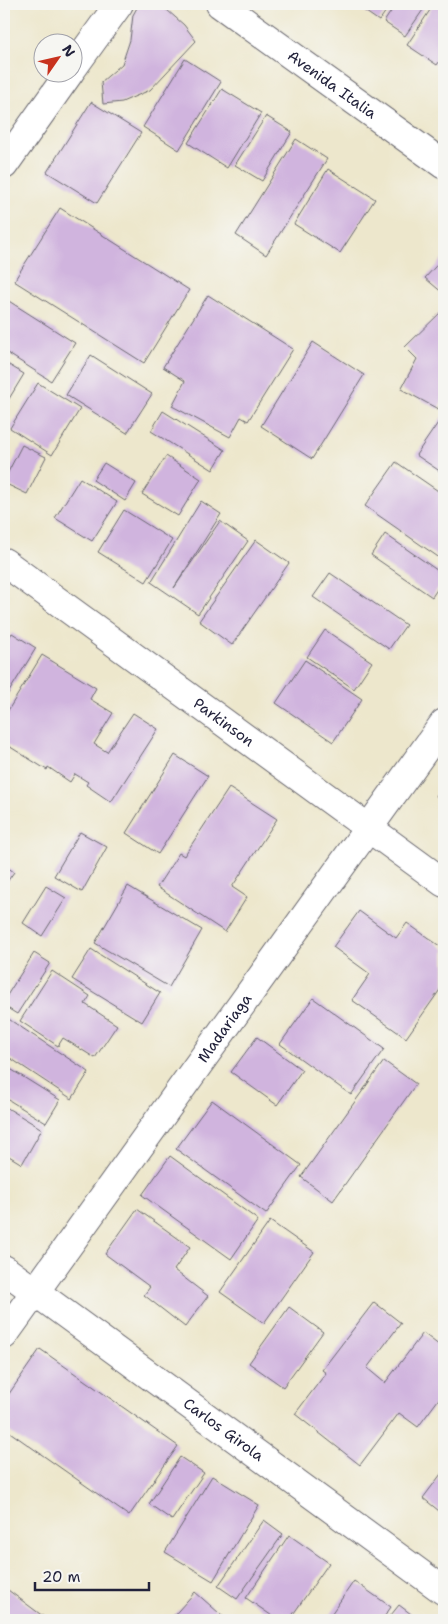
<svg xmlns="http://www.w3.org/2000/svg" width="448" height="1624" viewBox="0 0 448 1624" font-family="'Shantell Sans',sans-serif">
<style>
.building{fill:#d0b4de}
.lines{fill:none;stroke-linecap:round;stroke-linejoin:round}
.minor-casing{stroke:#69676e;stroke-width:30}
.major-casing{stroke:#69676e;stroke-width:30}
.minor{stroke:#fff;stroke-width:28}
.major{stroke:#fff;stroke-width:28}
.labels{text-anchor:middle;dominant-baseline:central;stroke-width:5;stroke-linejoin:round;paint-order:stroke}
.street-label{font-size:15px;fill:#22223b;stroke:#f6f6f2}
</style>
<rect width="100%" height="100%" fill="#f6f6f2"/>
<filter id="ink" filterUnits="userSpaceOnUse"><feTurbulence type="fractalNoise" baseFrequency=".02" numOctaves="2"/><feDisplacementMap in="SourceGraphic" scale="10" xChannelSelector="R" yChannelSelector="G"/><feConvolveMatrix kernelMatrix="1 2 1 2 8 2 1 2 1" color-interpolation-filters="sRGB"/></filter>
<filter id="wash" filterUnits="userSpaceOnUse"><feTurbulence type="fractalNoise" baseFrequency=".0096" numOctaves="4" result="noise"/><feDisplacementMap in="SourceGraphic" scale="20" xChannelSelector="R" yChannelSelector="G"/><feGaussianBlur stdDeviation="1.12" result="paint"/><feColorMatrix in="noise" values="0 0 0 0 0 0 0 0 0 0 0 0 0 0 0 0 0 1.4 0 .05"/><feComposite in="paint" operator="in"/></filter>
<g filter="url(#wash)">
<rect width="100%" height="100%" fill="#ede7cc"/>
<g id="blocks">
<path class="building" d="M 139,4 L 148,4 L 167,10 L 184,25 L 196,41 L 150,90 L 122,102 L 103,104 L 101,82 L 122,64 L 130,40 L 133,15 Z
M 361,4 L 391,4 L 379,21 L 359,7 Z
M 396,4 L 427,4 L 405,36 L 384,22 Z
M 434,4 L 444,4 L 444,55 L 437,65 L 407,45 Z
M 185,59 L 221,82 L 179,150 L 143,127 Z
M 222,89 L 261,113 L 227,168 L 188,143 Z
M 91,102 L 141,133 L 97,203 L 47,172 Z
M 266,116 L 292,132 L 262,181 L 235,165 Z
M 296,139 L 327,159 L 266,255 L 236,235 Z
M 328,169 L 375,199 L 340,253 L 294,224 Z
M 60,208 L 189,290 L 144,363 L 14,281 Z
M 444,257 L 444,294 L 425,278 Z
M 208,295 L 293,349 L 248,421 L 241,417 L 230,437 L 172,406 L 185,381 L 163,367 Z
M 4,298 L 75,343 L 51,381 L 4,351 Z
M 444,309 L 444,397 L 438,409 L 401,389 L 417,359 L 405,347 Z
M 313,342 L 364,375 L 312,459 L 261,426 Z
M 91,355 L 152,394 L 127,433 L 66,395 Z
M 4,362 L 24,374 L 4,407 Z
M 38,383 L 80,409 L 52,455 L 10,428 Z
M 163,411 L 225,450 L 213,470 L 151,431 Z
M 444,414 L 444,474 L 416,455 Z
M 22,445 L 46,457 L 27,494 L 4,483 L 4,480 Z
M 166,456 L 201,479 L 178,516 L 142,494 Z
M 396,462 L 444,495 L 444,561 L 365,506 Z
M 104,463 L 136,483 L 125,501 L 93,480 Z
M 80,478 L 117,502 L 92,541 L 55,518 Z
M 201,501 L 221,514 L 174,588 L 220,521 L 248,541 L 198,614 L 151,582 Z
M 124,510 L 172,540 L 146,582 L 98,552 Z
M 385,534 L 444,575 L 444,579 L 432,597 L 371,555 Z
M 256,540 L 289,563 L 232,645 L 199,621 Z
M 330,573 L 406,625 L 389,649 L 313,597 Z
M 325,630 L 372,662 L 354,689 L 307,657 Z
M 12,633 L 36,648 L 4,700 L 4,645 Z
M 42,655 L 96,688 L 90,699 L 113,713 L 94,744 L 107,752 L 133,713 L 158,729 L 111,802 L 86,785 L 88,782 L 75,774 L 70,782 L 48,767 L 47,770 L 4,743 L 4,717 Z
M 305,660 L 362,699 L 333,742 L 276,703 Z
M 175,755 L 208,776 L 158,854 L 126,833 Z
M 444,784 L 444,801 L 436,796 Z
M 229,788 L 277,819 L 232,887 L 247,897 L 225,932 L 157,887 L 179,853 L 184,856 Z
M 80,832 L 107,847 L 82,892 L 54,876 Z
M 4,865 L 14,872 L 4,886 Z
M 46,886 L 66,898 L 42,936 L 23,923 Z
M 128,886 L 202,930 L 169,987 L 95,943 Z
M 359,911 L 396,938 L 407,923 L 444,949 L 444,984 L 406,1038 L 352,1000 L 370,974 L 333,947 Z
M 91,949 L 160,993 L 142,1022 L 72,979 Z
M 34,953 L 50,963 L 17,1014 L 4,1006 L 4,1000 Z
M 52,971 L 90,996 L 85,1004 L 117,1025 L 95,1058 L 63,1038 L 58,1046 L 20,1021 Z
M 313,998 L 384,1049 L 351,1095 L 280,1044 Z
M 4,1016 L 89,1072 L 72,1099 L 4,1054 Z
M 257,1037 L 302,1070 L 277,1105 L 231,1072 Z
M 384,1061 L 416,1084 L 333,1201 L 301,1177 Z
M 4,1065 L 60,1100 L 46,1123 L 4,1097 Z
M 212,1100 L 301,1165 L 266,1214 L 176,1149 Z
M 4,1106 L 42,1129 L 22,1164 L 4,1153 Z
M 170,1156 L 258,1220 L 231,1259 L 142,1195 Z
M 137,1209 L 190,1247 L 174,1270 L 208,1296 L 185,1327 L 144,1295 L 150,1287 L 105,1254 Z
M 270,1221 L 314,1252 L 264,1323 L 220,1292 Z
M 374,1302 L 401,1323 L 367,1368 L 385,1383 L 423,1333 L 444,1349 L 444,1392 L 418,1427 L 399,1413 L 360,1465 L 295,1414 L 326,1373 L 322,1370 Z
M 289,1307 L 323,1332 L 283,1387 L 249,1363 Z
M 40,1349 L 178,1446 L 129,1516 L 4,1428 L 4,1401 Z
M 180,1457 L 204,1473 L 172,1520 L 149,1504 Z
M 444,1470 L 444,1515 L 423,1498 Z
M 212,1476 L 259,1505 L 213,1581 L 165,1552 Z
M 264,1520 L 283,1534 L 237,1599 L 218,1586 Z
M 289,1535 L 329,1563 L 289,1620 L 278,1620 L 246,1598 Z
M 354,1581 L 391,1607 L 382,1620 L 327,1620 Z
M 4,1587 L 48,1620 L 4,1620 Z
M 195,1592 L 227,1620 L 170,1620 Z
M 399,1605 L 419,1620 L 387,1620 Z"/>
</g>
</g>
<g filter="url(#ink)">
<use href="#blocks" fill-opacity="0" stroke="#69676e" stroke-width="1"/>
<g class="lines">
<g class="minor-casing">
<g id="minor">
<path d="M 72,69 L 119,4"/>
<path d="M 4,165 L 70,72"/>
<path id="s1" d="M 4,562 L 444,883"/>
<path id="s2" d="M 4,1269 L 444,1591"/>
<path id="s3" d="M 4,1335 L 444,723"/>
</g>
</g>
<g class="major-casing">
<g id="major">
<path id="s4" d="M 220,4 L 444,165"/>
</g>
</g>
<use href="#minor" class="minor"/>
<use href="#major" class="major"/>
</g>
</g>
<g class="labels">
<g class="street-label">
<text stroke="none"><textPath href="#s4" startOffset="138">Avenida Italia</textPath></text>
<text stroke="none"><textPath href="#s1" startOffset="272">Parkinson</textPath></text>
<text stroke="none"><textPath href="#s3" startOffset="378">Madariaga</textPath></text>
<text stroke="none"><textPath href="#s2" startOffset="272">Carlos Girola</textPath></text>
</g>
</g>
<rect width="448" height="1624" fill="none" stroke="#f6f6f2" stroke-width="20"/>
<g transform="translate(58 58) rotate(56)"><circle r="24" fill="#f6f6f2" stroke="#a1a1a9"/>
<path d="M0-4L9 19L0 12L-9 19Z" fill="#c8321e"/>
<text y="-8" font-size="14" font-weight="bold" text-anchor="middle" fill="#22223b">N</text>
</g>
<path d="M35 1582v8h114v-8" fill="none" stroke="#22223b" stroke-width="2.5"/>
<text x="42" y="1582" font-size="15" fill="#22223b" stroke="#f6f6f2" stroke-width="4" paint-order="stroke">20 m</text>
</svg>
